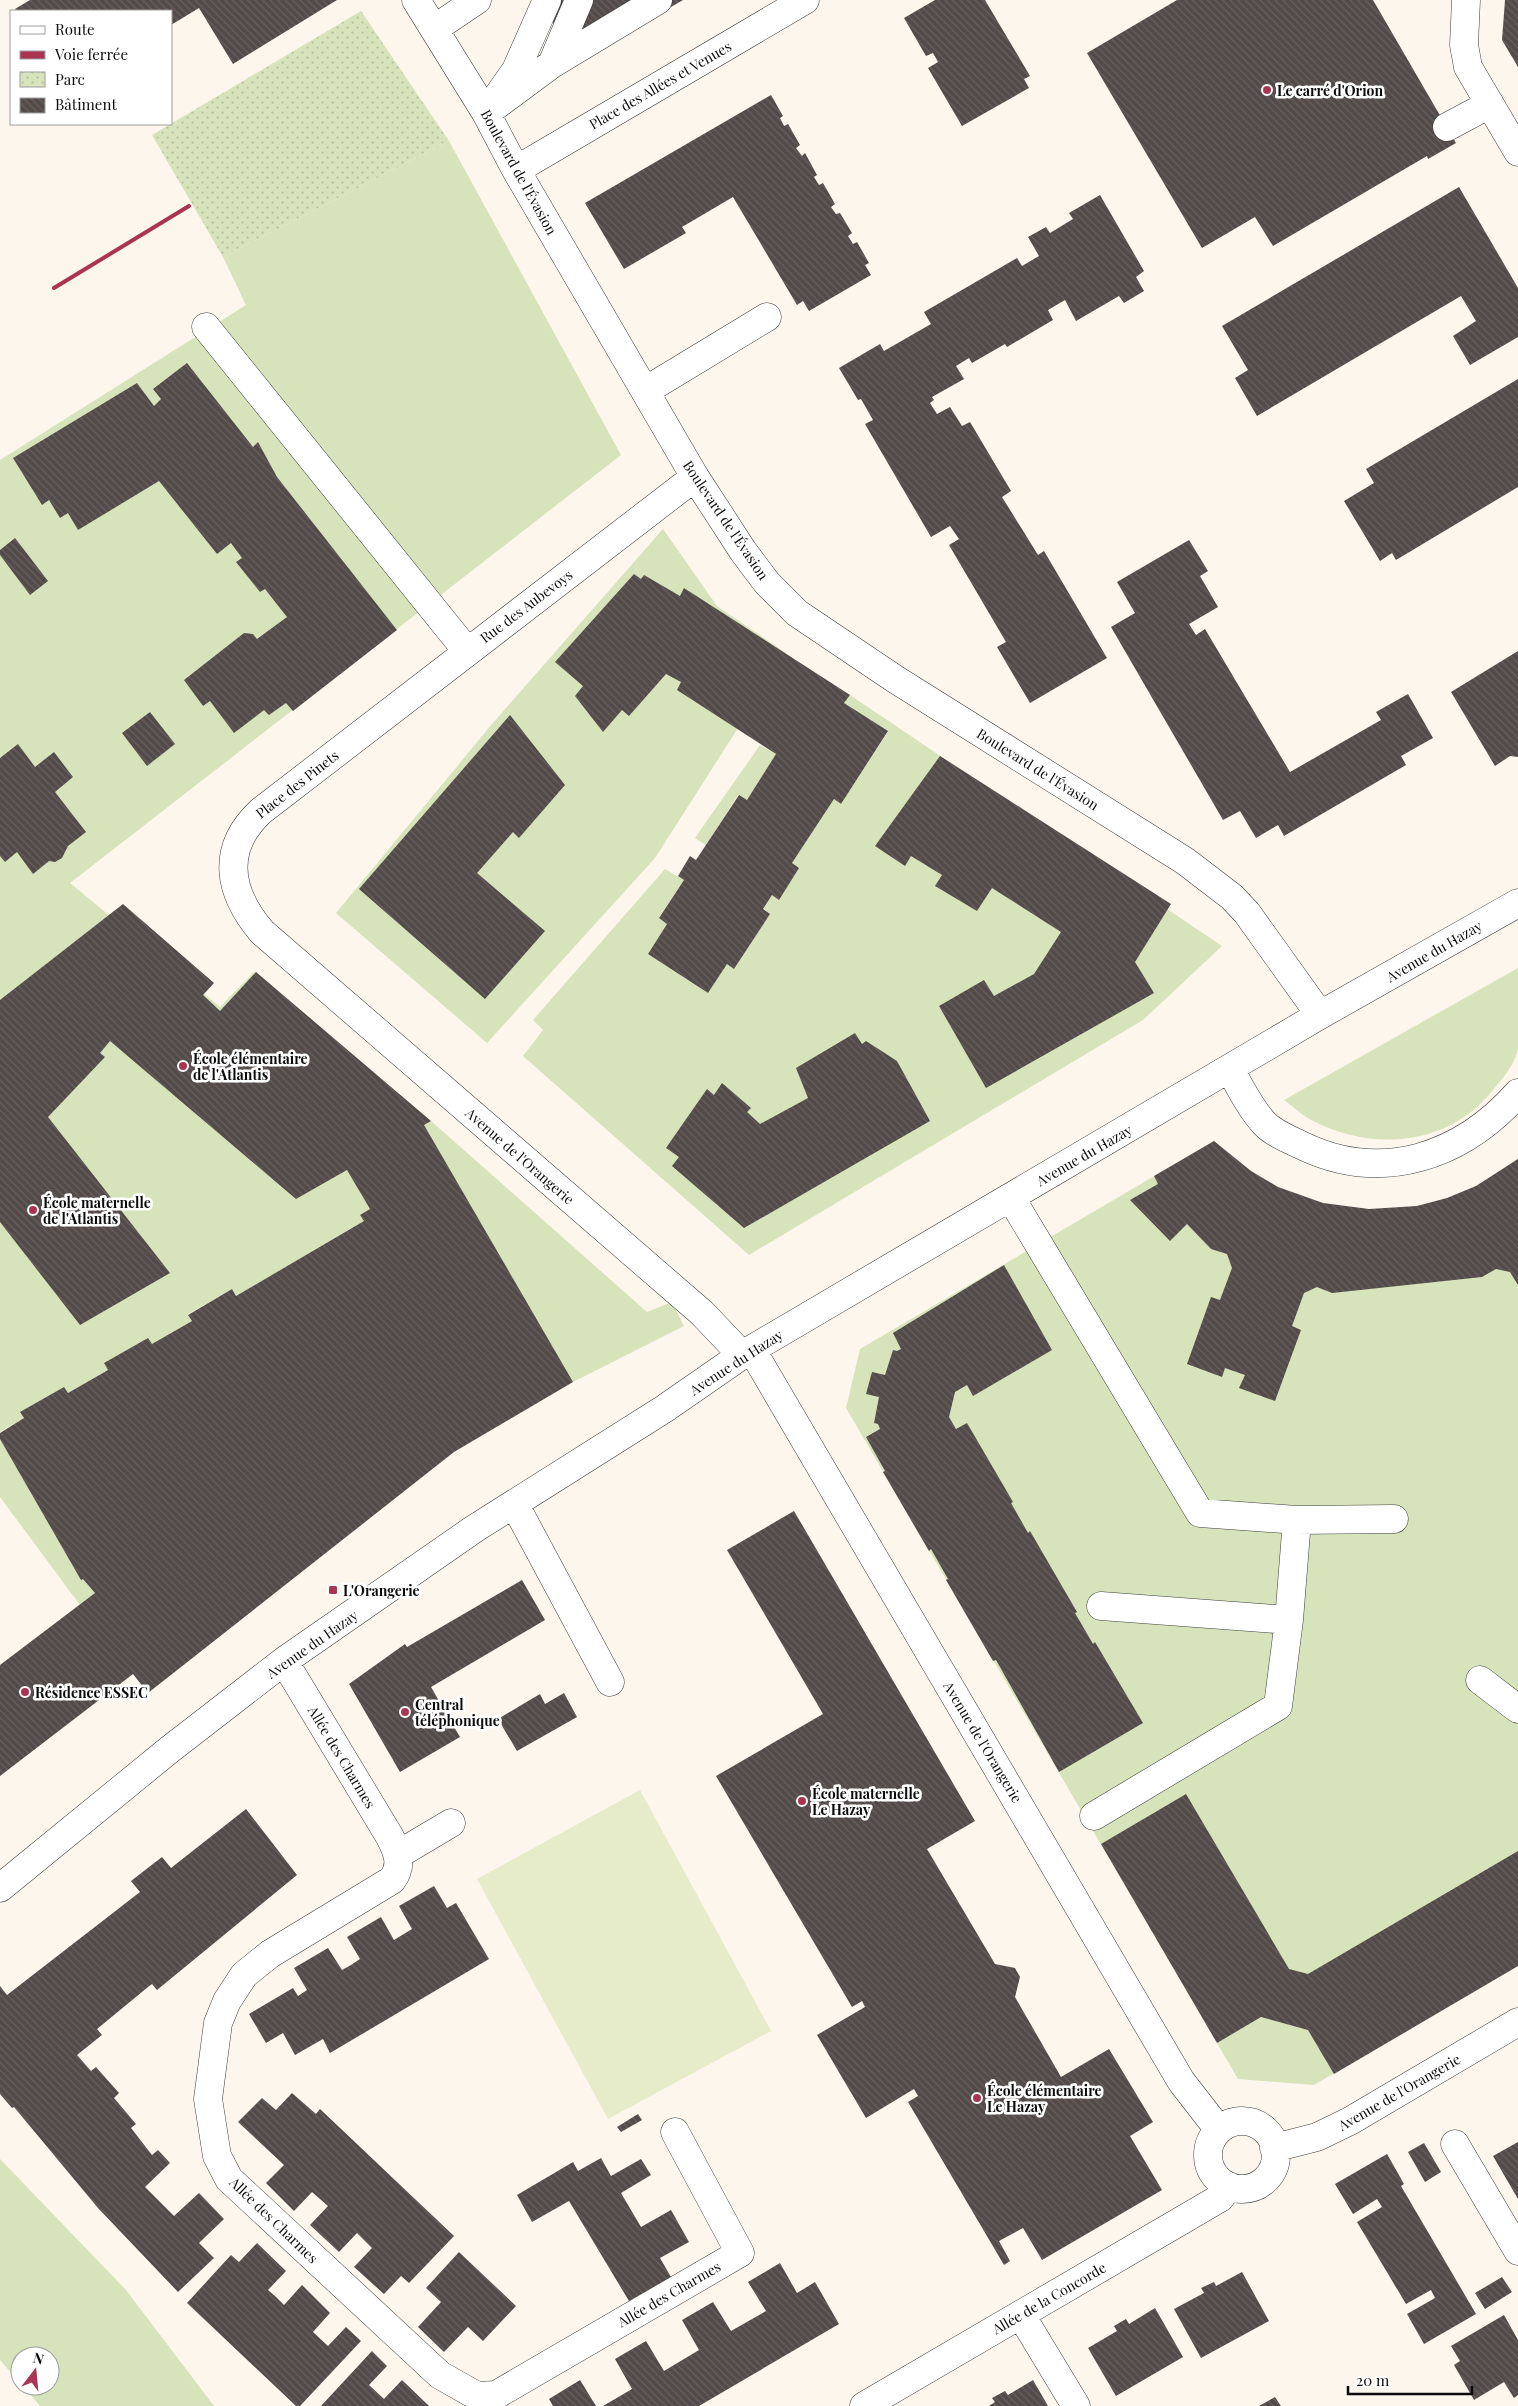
<svg xmlns="http://www.w3.org/2000/svg" width="1518" height="2406" viewBox="0 0 1518 2406" font-family="'Playfair Display',serif">
<style>
.grass{fill:#d7e3ba}
.park{fill:url(#park-dots)}
.pitch{fill:#e6ebca}
.building{fill:url(#building-back-hatch)}
.lines{fill:none;stroke-linecap:round;stroke-linejoin:round}
.minor-casing{stroke:#3e3e3e;stroke-width:29}
.minor{stroke:#fff;stroke-width:28}
.rail{stroke:#aa3452;stroke-width:4}
.poi-dot{fill:#aa3452;stroke:#fff;stroke-width:2}
.labels{text-anchor:middle;dominant-baseline:central;stroke-width:5;stroke-linejoin:round;paint-order:stroke}
.street-label{font-size:14px;fill:#0b0b0b;stroke:#fff}
.poi-label{font-size:14px;font-weight:bold;fill:#0b0b0b;stroke:#fff;text-anchor:start}
</style>
<defs>
<pattern id="park-dots" width="8" height="8" patternUnits="userSpaceOnUse" patternTransform="scale(1.25)"><rect width="8" height="8" fill="#d7e3ba"/><path d="M2 2h.1M6 6h.1" fill="none" stroke="#b7c19f" stroke-width="1.8" stroke-linecap="round"/></pattern>
<pattern id="building-back-hatch" width="6" height="6" patternUnits="userSpaceOnUse" patternTransform="scale(1.25)"><rect width="6" height="6" fill="#524b49"/><path d="M-1 5l2 2M0 0l6 6M5-1l2 2" fill="none" stroke="#66605f"/></pattern>
</defs>
<rect width="100%" height="100%" fill="#fdf6ec"/>
<path class="grass" d="M 449,141 L 621,455 L 70,883 L 220,1007 L 254,972 L 431,1121 L 647,1312 L 672,1302 L 684,1326 L 573,1382 L 348,1170 L 370,1209 L 364,1221 L 236,1296 L 232,1289 L 188,1314 L 192,1321 L 68,1393 L 64,1387 L 21,1412 L 24,1418 L 0,1432 L 0,460 L 246,305 L 223,257 Z
M 663,529 L 717,606 L 786,653 L 655,858 L 487,1043 L 336,913 L 492,724 Z
M 850,695 L 1222,946 L 1143,1020 L 749,1255 L 523,1056 L 543,1030 L 533,1020 L 665,869 L 684,880 L 659,917 L 667,924 L 648,954 L 708,993 L 727,964 L 734,969 L 770,914 L 763,909 L 772,895 L 779,899 L 799,868 L 792,863 L 834,799 L 841,804 L 888,732 L 844,703 Z
M 760,745 L 776,754 L 747,800 L 738,795 L 706,845 L 695,838 Z
M 1518,968 C 1518,993 1518,1024 1518,1048 C 1516,1063 1503,1078 1493,1090 C 1450,1145 1375,1152 1315,1122 C 1304,1117 1294,1107 1284,1100 Z
M 1214,1141 C 1227,1153 1241,1165 1256,1174 C 1320,1216 1409,1221 1477,1186 C 1492,1178 1505,1167 1518,1158 L 1518,1966 L 1314,2085 L 1238,2079 L 846,1408 L 860,1349 Z
M 0,1439 L 95,1593 L 80,1605 L 0,1497 Z
M 0,2159 L 126,2290 L 214,2406 L 40,2406 L 23,2386 L 50,2386 L 50,2356 L 20,2356 L 20,2383 L 0,2360 Z"/>
<path class="park" d="M 361,11 L 449,141 L 223,257 L 152,135 Z"/>
<path class="pitch" d="M 640,1790 L 771,2031 L 608,2119 L 477,1879 Z"/>
<path class="building" d="M 30,0 L 337,0 L 233,64 L 199,8 L 171,25 L 171,11 L 16,11 L 15,9 Z
M 535,0 L 683,0 L 582,59 Z
M 935,0 L 985,0 L 1030,76 L 1024,79 L 1029,88 L 962,126 L 928,68 L 938,62 L 933,53 L 926,56 L 904,18 Z
M 1177,0 L 1373,0 L 1456,143 L 1428,159 L 1427,156 L 1273,246 L 1255,217 L 1202,248 L 1087,53 Z
M 1505,0 L 1518,0 L 1518,67 L 1502,40 Z
M 771,95 L 783,116 L 780,118 L 784,126 L 788,124 L 800,145 L 796,148 L 802,156 L 805,153 L 817,175 L 814,177 L 819,185 L 823,183 L 835,204 L 831,207 L 836,214 L 840,213 L 852,233 L 848,236 L 853,244 L 857,242 L 869,263 L 865,265 L 871,275 L 809,311 L 803,301 L 797,305 L 733,197 L 682,227 L 686,233 L 624,269 L 585,203 Z
M 1459,187 L 1518,288 L 1518,337 L 1470,365 L 1453,336 L 1476,321 L 1461,296 L 1257,416 L 1235,378 L 1248,370 L 1222,326 Z
M 1100,195 L 1144,271 L 1136,277 L 1144,291 L 1124,303 L 1119,296 L 1076,321 L 1065,300 L 1048,310 L 1053,320 L 1007,347 L 1005,344 L 972,363 L 969,358 L 956,366 L 964,379 L 932,397 L 934,400 L 930,403 L 937,414 L 950,407 L 962,426 L 970,422 L 1011,491 L 1002,497 L 1038,555 L 1044,551 L 1107,658 L 1030,703 L 997,647 L 1006,642 L 949,545 L 959,539 L 950,526 L 931,537 L 865,424 L 873,420 L 861,399 L 858,400 L 839,368 L 880,344 L 884,351 L 931,324 L 924,312 L 1017,258 L 1022,266 L 1039,256 L 1028,237 L 1046,227 L 1050,233 L 1073,219 L 1069,213 Z
M 187,363 L 253,447 L 258,442 L 277,477 L 397,630 L 293,711 L 286,703 L 269,715 L 264,710 L 234,733 L 210,701 L 203,706 L 184,680 L 244,633 L 253,634 L 257,639 L 287,617 L 265,589 L 260,592 L 236,562 L 242,558 L 231,543 L 217,554 L 159,481 L 78,530 L 68,513 L 60,518 L 49,500 L 42,505 L 13,458 L 137,383 L 154,406 L 161,399 L 153,389 Z
M 1518,379 L 1518,487 L 1396,560 L 1392,553 L 1380,561 L 1344,501 L 1374,483 L 1366,469 Z
M 15,538 L 48,581 L 30,595 L 0,555 L 0,550 Z
M 1189,540 L 1208,571 L 1200,576 L 1218,607 L 1189,624 L 1196,635 L 1205,629 L 1290,772 L 1381,720 L 1376,712 L 1408,694 L 1433,738 L 1401,756 L 1406,765 L 1284,836 L 1278,825 L 1256,838 L 1240,811 L 1223,820 L 1111,627 L 1135,613 L 1117,582 Z
M 634,574 L 641,579 L 644,575 L 680,596 L 684,588 L 850,695 L 844,703 L 888,731 L 841,804 L 834,799 L 792,863 L 799,868 L 779,900 L 772,895 L 763,909 L 770,914 L 734,969 L 727,964 L 708,993 L 648,954 L 667,924 L 659,918 L 684,880 L 678,876 L 690,856 L 696,860 L 739,795 L 747,800 L 776,754 L 677,690 L 681,682 L 666,674 L 629,716 L 622,710 L 603,732 L 575,696 L 583,686 L 555,662 Z
M 1518,651 L 1518,757 L 1510,756 L 1495,766 L 1451,692 Z
M 150,712 L 175,744 L 147,766 L 122,733 Z
M 510,715 L 565,785 L 519,838 L 513,832 L 477,873 L 545,931 L 485,999 L 359,889 Z
M 18,744 L 35,767 L 54,752 L 73,777 L 55,792 L 86,832 L 68,846 L 62,858 L 55,862 L 49,861 L 33,874 L 17,852 L 5,862 L 0,856 L 0,758 Z
M 940,756 L 1171,904 L 1135,962 L 1154,993 L 986,1088 L 939,1006 L 984,980 L 994,996 L 1034,974 L 1061,932 L 992,888 L 977,911 L 935,886 L 942,875 L 911,856 L 905,866 L 875,846 Z
M 123,904 L 214,983 L 203,995 L 220,1011 L 256,972 L 431,1121 L 424,1125 L 573,1382 L 454,1452 L 148,1693 L 133,1674 L 0,1776 L 0,1665 L 95,1593 L 83,1579 L 81,1580 L 0,1439 L 0,1433 L 24,1418 L 20,1412 L 64,1387 L 68,1393 L 108,1370 L 104,1363 L 148,1338 L 152,1344 L 192,1321 L 188,1315 L 232,1289 L 236,1296 L 364,1221 L 360,1215 L 370,1209 L 347,1170 L 296,1199 L 110,1041 L 100,1053 L 105,1057 L 48,1117 L 170,1273 L 80,1325 L 0,1222 L 0,1000 Z
M 855,1033 L 862,1044 L 866,1041 L 897,1061 L 930,1121 L 744,1228 L 672,1166 L 679,1157 L 666,1148 L 707,1089 L 714,1095 L 722,1083 L 751,1108 L 747,1112 L 760,1124 L 808,1098 L 796,1068 Z
M 1214,1141 L 1251,1171 L 1278,1187 L 1323,1203 L 1369,1209 L 1417,1206 L 1447,1198 L 1476,1186 L 1518,1159 L 1518,1285 L 1510,1272 L 1496,1269 L 1482,1277 L 1332,1293 L 1317,1287 L 1304,1293 L 1292,1326 L 1301,1330 L 1275,1401 L 1239,1388 L 1245,1375 L 1225,1368 L 1222,1377 L 1187,1364 L 1211,1297 L 1220,1300 L 1232,1268 L 1227,1254 L 1211,1249 L 1187,1224 L 1170,1241 L 1130,1200 L 1158,1184 L 1154,1176 Z
M 1004,1265 L 1052,1350 L 973,1396 L 967,1385 L 955,1392 L 949,1417 L 956,1429 L 967,1423 L 1013,1502 L 1011,1503 L 1028,1533 L 1030,1531 L 1077,1612 L 1075,1613 L 1093,1644 L 1095,1642 L 1143,1723 L 1059,1772 L 996,1660 L 993,1661 L 946,1580 L 948,1579 L 931,1549 L 929,1551 L 883,1472 L 885,1471 L 866,1437 L 880,1429 L 878,1424 L 874,1423 L 879,1397 L 866,1394 L 872,1372 L 885,1375 L 893,1350 L 897,1351 L 901,1349 L 893,1333 Z
M 794,1511 L 975,1821 L 927,1849 L 995,1964 L 1015,1968 L 1020,1977 L 1015,1997 L 1061,2077 L 1109,2049 L 1153,2122 L 1130,2136 L 1162,2190 L 1042,2260 L 1023,2228 L 999,2241 L 1010,2261 L 1004,2265 L 908,2102 L 918,2096 L 914,2089 L 866,2118 L 817,2035 L 865,2007 L 862,2001 L 852,2007 L 716,1776 L 823,1714 L 727,1550 Z
M 522,1580 L 545,1620 L 431,1687 L 460,1737 L 400,1772 L 349,1684 L 405,1644 L 407,1647 Z
M 564,1693 L 577,1717 L 517,1751 L 498,1719 L 540,1694 L 545,1704 Z
M 1186,1794 L 1289,1969 L 1308,1974 L 1518,1851 L 1518,1966 L 1334,2074 L 1308,2030 L 1261,2017 L 1217,2043 L 1101,1844 Z
M 246,1809 L 297,1875 L 157,1990 L 152,1984 L 148,1987 L 97,2029 L 102,2035 L 77,2055 L 91,2071 L 96,2067 L 119,2093 L 114,2098 L 136,2124 L 131,2128 L 152,2155 L 158,2150 L 170,2163 L 145,2187 L 174,2216 L 199,2193 L 224,2219 L 199,2243 L 214,2258 L 178,2292 L 98,2208 L 14,2107 L 12,2108 L 0,2094 L 0,1986 L 7,1995 L 140,1892 L 131,1881 L 162,1857 L 171,1868 Z
M 434,1886 L 447,1908 L 456,1903 L 489,1959 L 330,2053 L 323,2039 L 295,2055 L 283,2033 L 266,2043 L 249,2014 L 293,1988 L 298,1996 L 307,1990 L 294,1968 L 328,1948 L 342,1970 L 351,1965 L 360,1959 L 347,1937 L 381,1917 L 394,1940 L 412,1929 L 399,1906 Z
M 292,2093 L 316,2114 L 320,2109 L 454,2236 L 409,2283 L 401,2276 L 384,2294 L 354,2267 L 372,2248 L 357,2233 L 339,2252 L 310,2225 L 328,2206 L 312,2192 L 294,2211 L 266,2183 L 284,2165 L 238,2122 L 262,2098 L 276,2110 Z
M 638,2114 L 642,2120 L 621,2132 L 617,2127 Z
M 1518,2142 L 1518,2199 L 1493,2156 Z
M 1424,2143 L 1441,2172 L 1425,2182 L 1408,2152 Z
M 1387,2154 L 1404,2184 L 1401,2186 L 1476,2314 L 1424,2344 L 1407,2314 L 1435,2298 L 1431,2290 L 1406,2304 L 1357,2222 L 1382,2207 L 1377,2199 L 1353,2214 L 1335,2184 Z
M 601,2158 L 611,2176 L 641,2159 L 651,2175 L 621,2193 L 641,2227 L 671,2210 L 689,2242 L 660,2258 L 671,2277 L 629,2301 L 569,2201 L 532,2222 L 517,2195 L 573,2162 L 578,2171 Z
M 257,2243 L 286,2271 L 268,2290 L 276,2297 L 284,2305 L 302,2285 L 330,2313 L 313,2332 L 328,2346 L 346,2327 L 361,2341 L 300,2406 L 296,2406 L 187,2303 L 231,2255 L 239,2262 Z
M 459,2252 L 516,2306 L 483,2341 L 468,2327 L 444,2352 L 418,2327 L 441,2302 L 426,2288 Z
M 780,2263 L 797,2293 L 815,2282 L 839,2324 L 699,2406 L 603,2406 L 632,2389 L 615,2359 L 646,2341 L 664,2371 L 699,2350 L 682,2320 L 713,2302 L 731,2331 L 766,2311 L 748,2282 Z
M 1242,2272 L 1269,2321 L 1201,2358 L 1174,2309 L 1204,2293 L 1201,2288 L 1214,2282 L 1216,2286 Z
M 1502,2277 L 1512,2292 L 1485,2309 L 1475,2293 Z
M 1155,2308 L 1183,2357 L 1116,2396 L 1088,2348 L 1117,2331 L 1114,2326 L 1126,2319 L 1129,2324 Z
M 1504,2315 L 1518,2340 L 1518,2395 L 1514,2398 L 1504,2382 L 1474,2400 L 1454,2365 L 1460,2361 L 1451,2346 Z
M 372,2351 L 387,2366 L 369,2385 L 384,2399 L 402,2380 L 429,2406 L 321,2406 Z
M 580,2380 L 596,2406 L 553,2406 L 549,2399 Z
M 1033,2380 L 1048,2406 L 989,2406 L 995,2402 L 992,2398 L 1005,2391 L 1008,2395 Z
M 1275,2397 L 1281,2406 L 1259,2406 Z"/>
<g class="lines">
<g class="minor-casing">
<path id="minor" d="M 416,0 L 486,113 L 516,170 L 695,477 L 743,551 L 767,583 L 797,613 L 895,679 L 1185,861 L 1232,897 L 1247,913 L 1320,1015
M 1466,0 L 1464,45 L 1468,67 L 1518,152
M 434,29 L 477,0
M 552,64 L 579,0
M 497,97 L 516,70 L 547,0
M 486,113 L 552,64 L 658,0
M 1447,127 L 1490,104
M 516,170 L 805,0
M 206,327 L 467,651
M 645,391 L 767,317
M 695,477 L 261,811 C 220,849 228,892 262,932 L 702,1313 L 742,1355
M 1230,1069 C 1240,1087 1250,1108 1264,1123 C 1274,1134 1291,1140 1303,1146 C 1383,1184 1462,1156 1518,1093
M 1011,1198 L 1200,1513 L 1297,1520 L 1394,1519
M 752,1350 L 1181,2081 L 1219,2130
M 515,1505 L 610,1682
M 1101,1606 L 1289,1620
M 284,1661 L 390,1837 C 398,1853 403,1865 392,1880 L 270,1954 L 244,1975 L 227,2001 L 218,2023 L 208,2099 L 217,2156 L 229,2179 L 440,2375 L 477,2396 L 496,2395 L 740,2253 L 675,2132
M 1480,1680 L 1518,1709
M 1094,1816 L 1278,1706 L 1289,1620 L 1297,1520
M 399,1854 L 451,1823
M 0,1888 L 169,1750 L 284,1661 L 474,1529 L 664,1409 L 742,1355 L 1320,1015 L 1518,903
M1208 2155a34 34 0 1 1 68 0a34 34 0 1 1-68 0Z
M 1455,2144 L 1518,2251
M 1274,2148 L 1317,2137 L 1350,2121 L 1518,2022
M 1021,2315 L 1076,2406
M 864,2406 L 1220,2198 L 1229,2186"/>
</g>
<use href="#minor" class="minor"/>
<path class="rail" d="M 54,288 L 189,206"/>
</g>
<g class="poi-dot">
<circle cx="1267" cy="90" r="5"/>
<circle cx="183" cy="1066" r="5"/>
<circle cx="33" cy="1210" r="5"/>
<rect x="328" y="1585" width="10" height="10" rx="2.5"/>
<circle cx="25" cy="1692" r="5"/>
<circle cx="405" cy="1712" r="5"/>
<circle cx="802" cy="1801" r="5"/>
<circle cx="977" cy="2098" r="5"/>
</g>
<g class="labels">
<g class="street-label">
<text transform="translate(660 85) rotate(-30)">Place des Allées et Venues</text>
<text transform="translate(519 172) rotate(61)">Boulevard de l'Évasion</text>
<text transform="translate(726 520) rotate(56)">Boulevard de l'Évasion</text>
<text transform="translate(526 606) rotate(-37)">Rue des Aubevoys</text>
<text transform="translate(1038 769) rotate(32)">Boulevard de l'Évasion</text>
<text transform="translate(297 784) rotate(-38)">Place des Pinets</text>
<text transform="translate(1434 951) rotate(-30)">Avenue du Hazay</text>
<text transform="translate(1084 1155) rotate(-30)">Avenue du Hazay</text>
<text transform="translate(520 1156) rotate(41)">Avenue de l'Orangerie</text>
<text transform="translate(736 1362) rotate(-33)">Avenue du Hazay</text>
<text transform="translate(312 1644) rotate(-35)">Avenue du Hazay</text>
<text transform="translate(983 1742) rotate(59)">Avenue de l'Orangerie</text>
<text transform="translate(342 1757) rotate(59)">Allée des Charmes</text>
<text transform="translate(1399 2092) rotate(-30)">Avenue de l'Orangerie</text>
<text transform="translate(274 2220) rotate(44)">Allée des Charmes</text>
<text transform="translate(669 2294) rotate(-30)">Allée des Charmes</text>
<text transform="translate(1049 2298) rotate(-30)">Allée de la Concorde</text>
</g>
<g class="poi-label">
<text x="1277" y="90">Le carré d'Orion</text>
<text x="193" y="1058">École élémentaire<tspan x="193" dy="16">de l'Atlantis</tspan></text>
<text x="43" y="1202">École maternelle<tspan x="43" dy="16">de l'Atlantis</tspan></text>
<text x="343" y="1590">L'Orangerie</text>
<text x="35" y="1692">Résidence ESSEC</text>
<text x="415" y="1704">Central<tspan x="415" dy="16">téléphonique</tspan></text>
<text x="812" y="1793">École maternelle<tspan x="812" dy="16">Le Hazay</tspan></text>
<text x="987" y="2090">École élémentaire<tspan x="987" dy="16">Le Hazay</tspan></text>
</g>
</g>
<rect x="10" y="10" width="162" height="115" fill="#ffffff" stroke="#9d9d9d"/>
<rect x="20" y="26" width="25" height="8" fill="#ffffff" stroke="#9d9d9d"/>
<text x="55" y="35" font-size="15" fill="#0b0b0b">Route</text>
<rect x="20" y="51" width="25" height="8" fill="#aa3452" stroke="#9d9d9d"/>
<text x="55" y="60" font-size="15" fill="#0b0b0b">Voie ferrée</text>
<rect x="20" y="72" width="25" height="15" fill="url(#park-dots)" stroke="#9d9d9d"/>
<text x="55" y="85" font-size="15" fill="#0b0b0b">Parc</text>
<rect x="20" y="98" width="25" height="15" fill="url(#building-back-hatch)" stroke="#9d9d9d"/>
<text x="55" y="110" font-size="15" fill="#0b0b0b">Bâtiment</text>
<g transform="translate(35 2371) rotate(16)"><circle r="24" fill="#ffffff" stroke="#9d9d9d"/>
<path d="M0-4L9 19L0 12L-9 19Z" fill="#aa3452"/>
<text y="-8" font-size="14" font-weight="bold" text-anchor="middle" fill="#0b0b0b">N</text>
</g>
<path d="M1348 2386v8h124v-8" fill="none" stroke="#0b0b0b" stroke-width="2.5"/>
<text x="1356" y="2386" font-size="15" fill="#0b0b0b" stroke="#ffffff" stroke-width="4" paint-order="stroke">20 m</text>
</svg>
